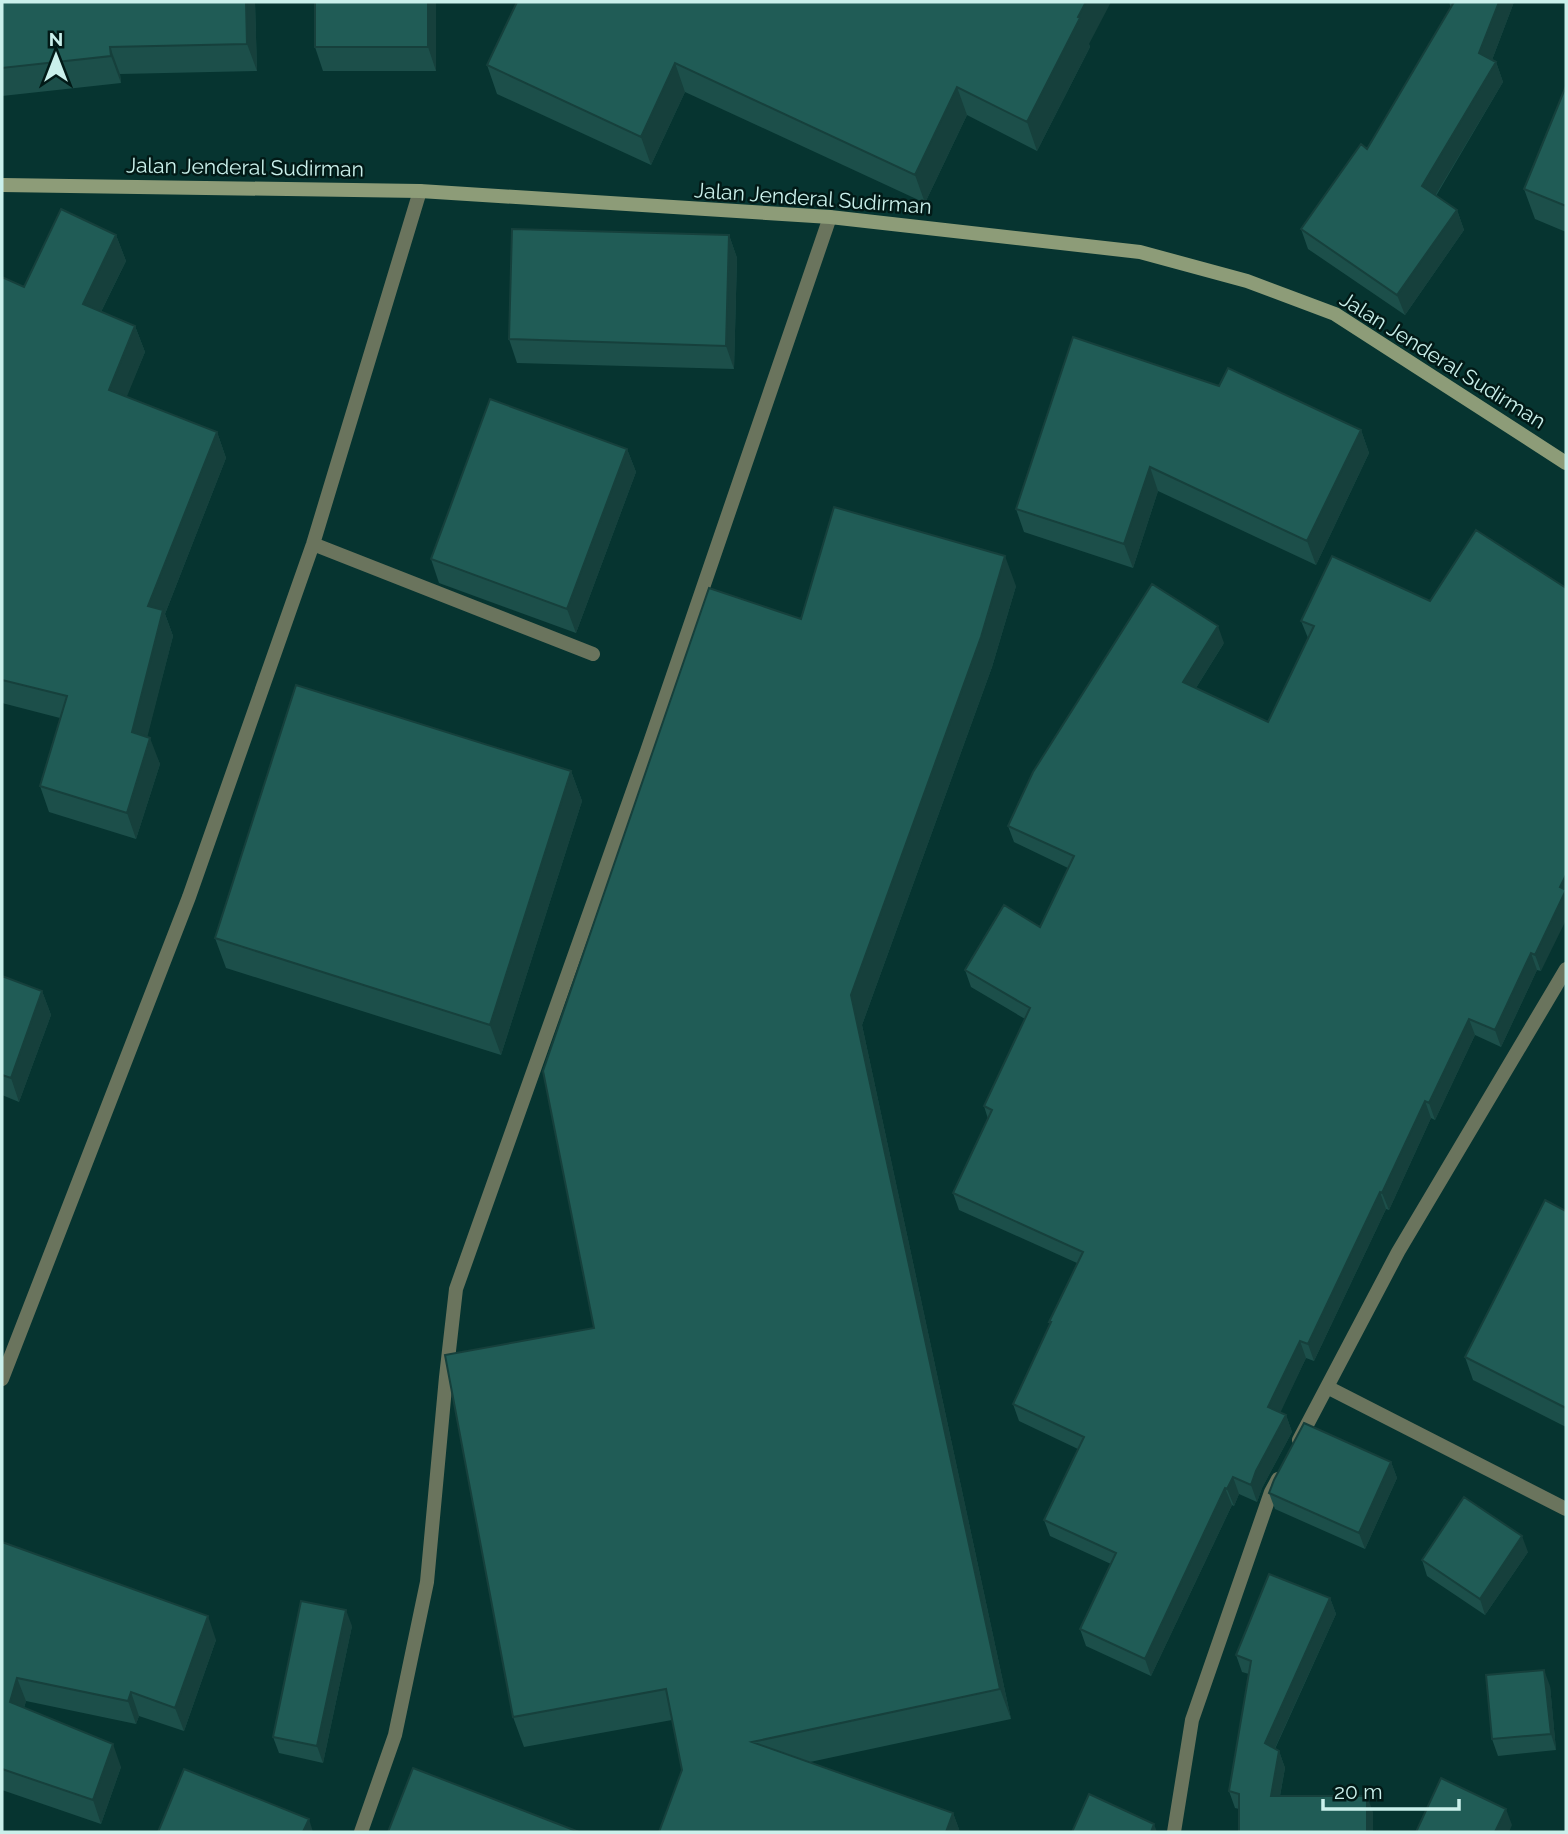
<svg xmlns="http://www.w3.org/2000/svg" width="1568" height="1834" viewBox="0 0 1568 1834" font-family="Raleway,sans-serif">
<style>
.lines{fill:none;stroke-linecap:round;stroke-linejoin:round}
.lane{stroke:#6a745d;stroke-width:14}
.street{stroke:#6a745d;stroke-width:14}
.secondary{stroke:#8d9c78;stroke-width:14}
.wall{fill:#1c4f4a}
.shaded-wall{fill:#16403c}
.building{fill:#205c56;stroke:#16403c;stroke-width:2}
.labels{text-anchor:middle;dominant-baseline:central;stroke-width:5;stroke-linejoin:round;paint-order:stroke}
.street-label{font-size:21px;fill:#caf0eb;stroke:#021a17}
</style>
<rect width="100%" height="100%" fill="#063430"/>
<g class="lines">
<path class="lane" d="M 313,544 L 593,654
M 2,1379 L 189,897 L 313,544 L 420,191
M 361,1832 L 395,1735 L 427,1582 L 446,1377 L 456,1289 L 647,751 L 830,217"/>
<path class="street" d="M 1327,1387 L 1566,1509
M 1299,1440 L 1398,1252 L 1566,969
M 1174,1832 L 1192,1720 L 1271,1492 L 1278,1479"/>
<path class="secondary" d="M 2,185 L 420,191 L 830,217 L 1140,252 L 1247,281 L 1335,314 L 1566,463"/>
</g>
<path class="wall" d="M 2,2 L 255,2 L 257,71 L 120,74 L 121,83 L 2,96 Z
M 436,2 L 436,71 L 323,71 L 315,47 Z
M 1449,2 L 1514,2 L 1492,60 L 1496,62 L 1503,82 L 1436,196 L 1457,210 L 1464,230 L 1405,315 L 1308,249 L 1301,229 L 1367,149 L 1451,8 Z
M 1089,44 L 1090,47 L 1037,151 L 967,115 L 925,203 L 685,92 L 651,165 L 497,94 L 487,65 Z
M 1566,86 L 1566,232 L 1535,219 L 1524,189 Z
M 116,235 L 126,261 L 101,312 L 135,326 L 145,352 L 126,397 L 217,432 L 226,458 L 165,614 L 173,636 L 147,736 L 160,764 L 136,839 L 49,812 L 40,786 L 60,718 L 2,703 L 2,277 L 24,287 Z
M 729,235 L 737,258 L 734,369 L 517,363 L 509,339 Z
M 1219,386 L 1361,430 L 1369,453 L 1316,565 L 1158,491 L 1133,568 L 1024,532 L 1016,509 Z
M 627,449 L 636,472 L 576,633 L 439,583 L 431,559 Z
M 1016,586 L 992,667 L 862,1025 L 1011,1719 L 810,1762 L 953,1813 L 960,1832 L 659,1832 L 682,1770 L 672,1720 L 524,1747 L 513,1717 L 801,619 Z
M 1430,601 L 1541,971 L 1537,970 L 1501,1047 L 1475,1035 L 1435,1120 L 1431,1118 L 1389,1210 L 1386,1209 L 1314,1361 L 1306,1358 L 1280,1412 L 1286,1415 L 1292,1432 L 1262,1488 L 1257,1502 L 1239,1494 L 1234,1506 L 1232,1505 L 1151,1676 L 1086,1646 L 1080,1629 L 1111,1564 L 1050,1536 L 1044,1520 L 1078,1449 L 1019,1421 L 1013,1404 L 1050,1324 L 1049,1322 L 1077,1263 L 959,1210 L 953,1193 L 988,1119 L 984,1106 L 1025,1019 L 971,987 L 965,970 L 1040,927 L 1068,868 L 1014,842 L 1008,826 L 1224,643 L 1196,688 L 1268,722 L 1308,638 L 1301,621 Z
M 571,771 L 582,801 L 501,1055 L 226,968 L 215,938 Z
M 2,976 L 42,991 L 51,1015 L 19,1102 L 2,1095 Z
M 1566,1211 L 1566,1427 L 1473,1380 L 1465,1357 Z
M 1391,1462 L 1397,1478 L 1365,1549 L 1275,1509 L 1269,1493 Z
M 2,1542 L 216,1640 L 184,1731 L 139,1716 L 136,1724 L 26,1701 L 24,1708 L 121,1767 L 101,1824 L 2,1790 Z
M 1528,1552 L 1485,1615 L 1427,1576 L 1422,1560 Z
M 1330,1598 L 1336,1614 L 1275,1749 L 1279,1751 L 1285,1768 L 1280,1796 L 1373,1812 L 1373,1832 L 1239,1809 L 1235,1808 L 1229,1791 L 1249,1674 L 1242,1672 L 1236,1655 Z
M 352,1626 L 323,1763 L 279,1753 L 273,1737 Z
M 1550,1686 L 1556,1750 L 1498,1756 L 1492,1739 Z"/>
<path class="shaded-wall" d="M 246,2 L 255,2 L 257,71 L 247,44 Z
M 428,2 L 436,2 L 436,71 L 428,47 Z
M 1086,2 L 1111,2 L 1089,44 L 1090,47 L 1037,151 L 1027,122 Z
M 1499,2 L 1514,2 L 1487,73 L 1479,53 Z
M 110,47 L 120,74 L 121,83 L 111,56 Z
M 1496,62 L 1503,82 L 1429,206 L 1422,186 Z
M 675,63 L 685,92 L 651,165 L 641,137 Z
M 957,87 L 967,115 L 925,203 L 915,175 Z
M 1457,210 L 1464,230 L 1405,315 L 1397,295 Z
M 116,235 L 126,261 L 92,330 L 83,304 Z
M 729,235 L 737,258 L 734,369 L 726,346 Z
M 135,326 L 145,352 L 119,416 L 109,390 Z
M 1361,430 L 1369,453 L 1316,565 L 1307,541 Z
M 217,432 L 226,458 L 165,614 L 173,636 L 142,758 L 132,732 L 148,606 Z
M 627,449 L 636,472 L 576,633 L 567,609 Z
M 1150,467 L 1158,491 L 1133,568 L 1124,544 Z
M 1005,556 L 1016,586 L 992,667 L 862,1025 L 1011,1719 L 1000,1689 L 851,995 Z
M 1218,626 L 1224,643 L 1189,699 L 1183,682 Z
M 150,738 L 160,764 L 136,839 L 127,813 Z
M 571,771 L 582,801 L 501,1055 L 490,1025 Z
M 1566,875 L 1566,920 L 1541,971 L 1535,955 L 1560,887 Z
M 1531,953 L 1537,970 L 1501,1047 L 1495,1030 Z
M 42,991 L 51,1015 L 19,1102 L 11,1078 Z
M 1469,1019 L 1475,1035 L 1435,1120 L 1429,1103 Z
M 1425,1101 L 1431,1118 L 1389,1210 L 1382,1193 Z
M 1380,1192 L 1386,1209 L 1314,1361 L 1308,1344 Z
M 1300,1341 L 1306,1358 L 1275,1424 L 1268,1407 Z
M 1286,1415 L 1292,1432 L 1262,1488 L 1257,1502 L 1251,1485 L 1256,1471 Z
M 1391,1462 L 1397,1478 L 1365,1549 L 1359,1533 Z
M 1233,1477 L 1239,1494 L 1234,1506 L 1227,1489 Z
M 1225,1488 L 1232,1505 L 1151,1676 L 1145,1659 Z
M 1522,1536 L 1528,1552 L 1485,1615 L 1480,1599 Z
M 1330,1598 L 1336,1614 L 1270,1759 L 1265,1743 Z
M 346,1610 L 352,1626 L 323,1763 L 317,1746 Z
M 208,1616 L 216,1640 L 184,1731 L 175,1708 Z
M 1544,1670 L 1550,1686 L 1556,1750 L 1551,1734 Z
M 17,1678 L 26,1701 L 18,1726 L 10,1702 Z
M 131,1692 L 139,1716 L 136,1724 L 128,1701 Z
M 113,1744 L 121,1767 L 101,1824 L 93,1800 Z
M 1279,1751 L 1285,1768 L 1277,1812 L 1271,1796 Z
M 1367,1796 L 1373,1812 L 1373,1832 L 1367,1832 Z
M 1506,1809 L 1512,1825 L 1509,1832 L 1495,1832 Z
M 953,1813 L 960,1832 L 946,1832 Z
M 309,1819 L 313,1832 L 303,1832 Z
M 1154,1824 L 1157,1832 L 1151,1832 Z"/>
<path class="building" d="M 2,2 L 246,2 L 247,44 L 110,47 L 111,56 L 2,68 Z
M 315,2 L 428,2 L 428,47 L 315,47 Z
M 517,2 L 1086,2 L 1078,17 L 1080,18 L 1027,122 L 957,87 L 915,175 L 675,63 L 641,137 L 487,65 Z
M 1452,2 L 1499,2 L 1479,53 L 1496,62 L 1422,186 L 1457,210 L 1397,295 L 1301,229 L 1361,144 L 1367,149 L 1454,2 Z
M 1566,86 L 1566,206 L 1524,189 Z
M 61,209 L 116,235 L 83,304 L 135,326 L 109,390 L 217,432 L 148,606 L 163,610 L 132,732 L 150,738 L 127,813 L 40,786 L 67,696 L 2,680 L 2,277 L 24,287 Z
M 512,229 L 729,235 L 726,346 L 509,339 Z
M 1073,337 L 1219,386 L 1228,368 L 1361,430 L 1307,541 L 1150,467 L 1124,544 L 1016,509 Z
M 490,399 L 627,449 L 567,609 L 431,559 Z
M 834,507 L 1005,556 L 981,637 L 851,995 L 1000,1689 L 752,1742 L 953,1813 L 946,1832 L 659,1832 L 682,1770 L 666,1689 L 513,1717 L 445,1355 L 594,1328 L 543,1071 L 709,588 L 801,619 Z
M 1476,530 L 1566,588 L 1566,875 L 1560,887 L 1566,890 L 1535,955 L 1531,953 L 1495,1030 L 1469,1019 L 1429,1103 L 1425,1101 L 1382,1193 L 1380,1192 L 1308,1344 L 1300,1341 L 1268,1407 L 1286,1415 L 1256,1471 L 1251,1485 L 1233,1477 L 1227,1489 L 1225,1488 L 1145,1659 L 1080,1629 L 1116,1553 L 1044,1520 L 1084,1437 L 1013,1404 L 1051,1322 L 1049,1322 L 1083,1252 L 953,1193 L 992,1110 L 984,1106 L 1030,1008 L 965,970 L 1004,905 L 1040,927 L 1074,856 L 1008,826 L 1033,772 L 1152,584 L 1218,626 L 1183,682 L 1268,722 L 1314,626 L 1301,621 L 1332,556 L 1430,601 Z
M 296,685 L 571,771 L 490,1025 L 215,938 Z
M 2,976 L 42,991 L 11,1078 L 2,1075 Z
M 1545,1200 L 1566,1211 L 1566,1408 L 1465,1357 Z
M 1304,1423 L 1391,1462 L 1359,1533 L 1269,1493 L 1274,1480 Z
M 1464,1497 L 1522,1536 L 1480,1599 L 1422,1560 Z
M 2,1542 L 208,1616 L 175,1708 L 131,1692 L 128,1701 L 17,1678 L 10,1702 L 113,1744 L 93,1800 L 2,1769 Z
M 1269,1574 L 1330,1598 L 1265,1743 L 1279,1751 L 1271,1796 L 1367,1796 L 1367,1832 L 1239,1832 L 1239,1794 L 1229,1791 L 1251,1661 L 1236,1655 Z
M 301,1601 L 346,1610 L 317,1746 L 273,1737 Z
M 1544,1670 L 1551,1734 L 1492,1739 L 1486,1675 Z
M 413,1768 L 579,1832 L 388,1832 Z
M 184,1769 L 309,1819 L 303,1832 L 158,1832 Z
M 1441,1778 L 1506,1809 L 1495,1832 L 1416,1832 Z
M 1089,1794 L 1154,1824 L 1151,1832 L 1072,1832 Z"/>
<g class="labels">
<g class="street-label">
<text transform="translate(245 167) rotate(1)">Jalan Jenderal Sudirman</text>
<text transform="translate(813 198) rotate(4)">Jalan Jenderal Sudirman</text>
<text transform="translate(1443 360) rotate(32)">Jalan Jenderal Sudirman</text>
</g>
</g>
<rect width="1568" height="1834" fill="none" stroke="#caf0eb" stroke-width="7"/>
<g transform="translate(56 56)" stroke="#021a17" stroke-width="5" paint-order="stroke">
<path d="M0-5L12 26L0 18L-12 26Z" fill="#caf0eb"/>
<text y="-10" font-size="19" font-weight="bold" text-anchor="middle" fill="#caf0eb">N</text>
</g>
<path d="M1323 1799v10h136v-10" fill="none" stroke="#caf0eb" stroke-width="3.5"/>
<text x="1334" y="1799" font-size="21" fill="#caf0eb" stroke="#021a17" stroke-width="5" paint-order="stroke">20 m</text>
</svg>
